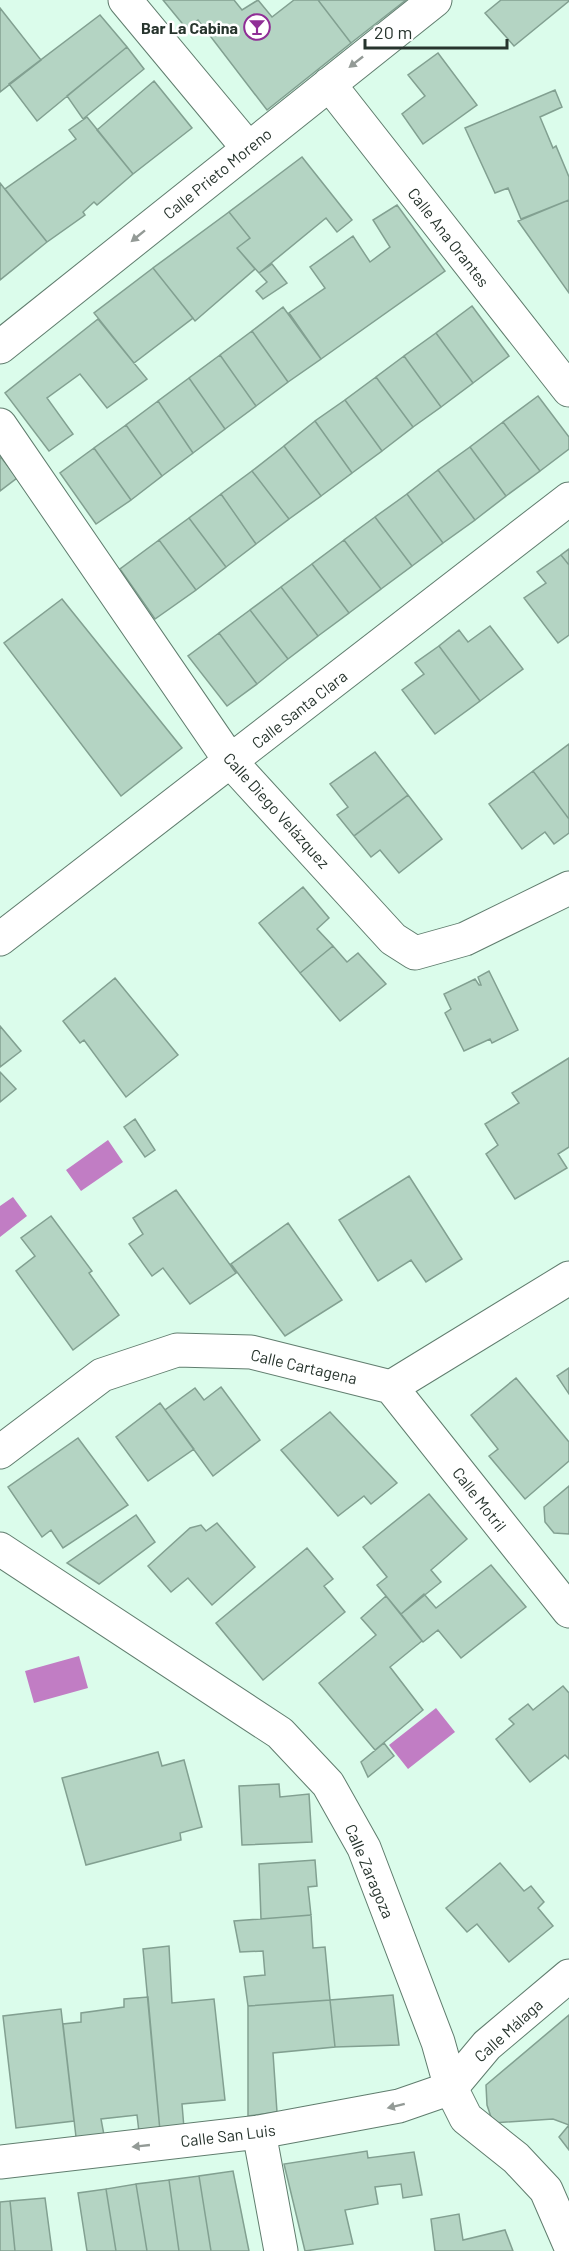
<svg xmlns="http://www.w3.org/2000/svg" width="569" height="2251" viewBox="0 0 569 2251" font-family="Barlow,sans-serif">
<style>
.water{fill:#c17dc4}
.building{fill:#b4d4c3;stroke:#82a091;stroke-width:1.5}
.lines{fill:none;stroke-linecap:round;stroke-linejoin:round}
.minor-casing{stroke:#607d6e;stroke-width:35}
.minor{stroke:#fff;stroke-width:33}
.oneway{fill:#939a96}
.labels{text-anchor:middle;dominant-baseline:central;stroke-width:5;stroke-linejoin:round;paint-order:stroke}
.poi-label{font-size:16px;font-weight:bold;fill:#27342d;stroke:#fff;text-anchor:end}
.street-label{font-size:16px;fill:#27342d;stroke:#fff}
</style>
<rect width="100%" height="100%" fill="#dbfceb"/>
<path class="water" d="M 108,1140 L 123,1162 L 81,1191 L 66,1170 Z
M 13,1197 L 27,1216 L 0,1237 L 0,1206 Z
M 79,1656 L 88,1688 L 34,1703 L 25,1671 Z
M 436,1708 L 455,1732 L 408,1769 L 389,1745 Z"/>
<path class="building" d="M 163,0 L 234,0 L 242,10 L 258,0 L 272,17 L 294,0 L 318,0 L 351,43 L 267,110 L 198,20 L 186,28 Z
M 318,0 L 406,0 L 351,43 Z
M 501,0 L 569,0 L 569,1 L 514,46 L 485,13 Z
M 0,8 L 41,60 L 0,92 Z
M 100,15 L 127,47 L 37,121 L 9,84 Z
M 127,47 L 144,69 L 83,119 L 67,96 Z
M 438,53 L 477,105 L 423,144 L 402,114 L 425,96 L 408,75 Z
M 154,81 L 192,128 L 133,174 L 97,130 Z
M 555,90 L 562,107 L 540,117 L 553,148 L 556,146 L 569,177 L 569,200 L 521,219 L 508,188 L 495,193 L 465,128 Z
M 87,117 L 133,174 L 97,205 L 94,202 L 83,212 L 85,215 L 47,242 L 5,189 L 76,139 L 69,130 Z
M 302,157 L 352,220 L 337,232 L 326,218 L 259,273 L 237,248 L 250,238 L 229,212 Z
M 0,183 L 47,242 L 0,280 Z
M 569,200 L 569,293 L 518,221 Z
M 397,205 L 445,271 L 321,359 L 289,313 L 325,288 L 310,267 L 353,236 L 370,262 L 390,247 L 373,220 Z
M 229,212 L 250,238 L 237,248 L 255,269 L 195,321 L 153,268 Z
M 272,264 L 287,283 L 263,299 L 256,291 L 267,282 L 259,273 Z
M 153,268 L 193,318 L 134,363 L 94,313 Z
M 472,306 L 509,356 L 473,383 L 436,333 Z
M 283,307 L 321,359 L 288,382 L 252,331 Z
M 98,319 L 147,379 L 107,408 L 80,374 L 47,398 L 73,434 L 49,451 L 5,393 Z
M 252,331 L 288,382 L 256,406 L 220,355 Z
M 436,333 L 473,383 L 441,407 L 404,356 Z
M 220,355 L 256,406 L 225,429 L 189,378 Z
M 404,356 L 441,407 L 413,427 L 376,377 Z
M 376,377 L 413,427 L 382,451 L 345,400 Z
M 189,378 L 225,429 L 193,453 L 158,401 Z
M 538,396 L 569,437 L 569,449 L 540,471 L 503,422 Z
M 345,400 L 382,451 L 352,473 L 315,421 Z
M 158,401 L 193,453 L 162,476 L 126,425 Z
M 315,421 L 352,473 L 321,496 L 284,446 Z
M 503,422 L 540,471 L 506,496 L 470,447 Z
M 126,425 L 162,476 L 131,500 L 94,448 Z
M 284,446 L 321,496 L 289,519 L 252,471 Z
M 470,447 L 506,496 L 475,520 L 438,470 Z
M 94,448 L 131,500 L 96,524 L 60,473 Z
M 0,456 L 17,478 L 0,491 Z
M 438,470 L 475,520 L 443,543 L 407,494 Z
M 252,471 L 289,519 L 256,544 L 221,494 Z
M 221,494 L 256,544 L 226,567 L 189,518 Z
M 407,494 L 443,543 L 412,566 L 375,517 Z
M 375,517 L 412,566 L 381,589 L 344,540 Z
M 189,518 L 226,567 L 196,590 L 159,540 Z
M 159,540 L 196,590 L 155,619 L 120,569 Z
M 344,540 L 381,589 L 349,613 L 312,564 Z
M 569,549 L 569,565 L 561,555 Z
M 561,555 L 569,565 L 569,635 L 558,643 L 524,598 L 546,583 L 537,572 Z
M 312,564 L 349,613 L 318,636 L 281,587 Z
M 281,587 L 318,636 L 288,659 L 250,610 Z
M 62,599 L 182,748 L 121,796 L 4,643 Z
M 250,610 L 288,659 L 257,684 L 219,633 Z
M 490,626 L 523,669 L 480,701 L 439,646 L 459,630 L 468,642 Z
M 219,633 L 257,684 L 227,706 L 188,656 Z
M 439,646 L 480,701 L 435,734 L 402,690 L 424,674 L 415,663 Z
M 569,744 L 569,819 L 533,771 Z
M 375,752 L 408,795 L 354,836 L 337,815 L 348,807 L 330,784 Z
M 533,771 L 569,819 L 569,833 L 554,844 L 545,832 L 522,849 L 489,804 Z
M 408,795 L 442,839 L 399,873 L 380,850 L 371,857 L 354,836 Z
M 303,887 L 329,918 L 317,929 L 333,946 L 300,973 L 259,923 Z
M 333,946 L 347,962 L 358,953 L 386,984 L 340,1021 L 300,973 Z
M 489,971 L 518,1030 L 492,1043 L 490,1039 L 464,1051 L 445,1013 L 451,1009 L 444,994 L 475,979 L 479,985 L 481,985 L 478,977 Z
M 115,978 L 178,1055 L 126,1097 L 84,1040 L 80,1043 L 63,1021 Z
M 0,1026 L 21,1051 L 0,1067 Z
M 569,1058 L 569,1147 L 558,1154 L 567,1168 L 515,1199 L 486,1154 L 498,1145 L 485,1124 L 519,1103 L 512,1093 Z
M 0,1072 L 16,1089 L 0,1102 Z
M 135,1119 L 155,1150 L 145,1157 L 124,1127 Z
M 409,1176 L 462,1259 L 426,1282 L 411,1260 L 378,1281 L 339,1220 Z
M 176,1190 L 236,1273 L 190,1304 L 163,1268 L 152,1276 L 129,1244 L 143,1234 L 133,1218 Z
M 51,1216 L 92,1271 L 89,1273 L 119,1315 L 73,1350 L 16,1271 L 35,1256 L 21,1238 Z
M 288,1223 L 342,1300 L 285,1336 L 231,1264 Z
M 569,1368 L 569,1394 L 557,1376 Z
M 516,1378 L 569,1442 L 569,1461 L 525,1499 L 489,1456 L 498,1449 L 471,1415 Z
M 221,1387 L 260,1440 L 213,1476 L 165,1410 L 195,1388 L 204,1400 Z
M 160,1403 L 194,1449 L 148,1481 L 116,1437 Z
M 330,1412 L 397,1483 L 371,1504 L 364,1496 L 338,1516 L 281,1450 Z
M 78,1438 L 128,1505 L 63,1548 L 51,1530 L 42,1537 L 8,1487 Z
M 569,1486 L 569,1534 L 554,1533 L 545,1522 L 544,1507 Z
M 429,1494 L 467,1539 L 431,1570 L 441,1582 L 401,1614 L 377,1585 L 387,1577 L 363,1547 Z
M 136,1515 L 155,1542 L 99,1584 L 67,1563 Z
M 217,1523 L 255,1567 L 212,1605 L 188,1578 L 171,1592 L 148,1566 L 190,1528 L 201,1525 L 206,1531 Z
M 307,1548 L 333,1579 L 324,1586 L 345,1612 L 263,1680 L 216,1623 Z
M 491,1565 L 526,1607 L 461,1658 L 438,1630 L 423,1642 L 401,1614 L 424,1594 L 436,1608 Z
M 386,1596 L 422,1641 L 390,1667 L 423,1710 L 375,1750 L 319,1683 L 376,1635 L 361,1618 Z
M 563,1686 L 569,1693 L 569,1759 L 565,1755 L 530,1782 L 496,1739 L 514,1724 L 509,1719 L 528,1704 L 533,1710 Z
M 384,1743 L 394,1756 L 368,1777 L 361,1762 Z
M 158,1752 L 162,1766 L 184,1760 L 202,1827 L 180,1833 L 181,1840 L 86,1865 L 62,1778 Z
M 279,1784 L 280,1797 L 309,1794 L 312,1842 L 242,1845 L 239,1786 Z
M 315,1860 L 317,1886 L 308,1887 L 311,1915 L 261,1919 L 259,1864 Z
M 500,1863 L 524,1891 L 531,1886 L 544,1902 L 538,1908 L 553,1926 L 509,1962 L 477,1924 L 467,1932 L 446,1908 Z
M 311,1915 L 313,1948 L 325,1947 L 330,2000 L 248,2006 L 244,1977 L 265,1975 L 263,1951 L 240,1952 L 234,1921 Z
M 169,1946 L 172,2003 L 214,1999 L 225,2100 L 182,2104 L 184,2128 L 160,2131 L 143,1949 Z
M 393,1995 L 399,2045 L 335,2047 L 330,2000 Z
M 148,1997 L 160,2131 L 139,2132 L 137,2115 L 101,2119 L 104,2135 L 76,2137 L 63,2024 L 81,2022 L 81,2013 L 124,2007 L 124,1999 Z
M 330,2000 L 335,2047 L 273,2053 L 277,2112 L 248,2116 L 248,2006 Z
M 61,2009 L 74,2121 L 16,2128 L 3,2016 Z
M 569,2015 L 569,2125 L 553,2119 L 493,2123 L 487,2105 L 486,2085 Z
M 569,2125 L 569,2150 L 559,2137 Z
M 367,2151 L 368,2158 L 414,2152 L 422,2195 L 403,2198 L 401,2184 L 375,2187 L 378,2204 L 345,2210 L 353,2244 L 305,2251 L 284,2164 Z
M 233,2171 L 249,2251 L 211,2251 L 199,2176 Z
M 199,2176 L 211,2251 L 179,2251 L 169,2180 Z
M 169,2180 L 179,2251 L 147,2251 L 136,2184 Z
M 136,2184 L 147,2251 L 116,2251 L 106,2189 Z
M 106,2189 L 116,2251 L 87,2251 L 78,2193 Z
M 45,2198 L 52,2251 L 15,2251 L 10,2201 Z
M 10,2201 L 15,2251 L 0,2251 L 0,2202 Z
M 459,2214 L 463,2240 L 505,2230 L 513,2251 L 435,2251 L 431,2219 Z"/>
<g class="lines">
<g class="minor-casing">
<path id="minor" d="M 125,0 L 248,148
M 329,84 L 569,390
M 0,347 L 435,0
M 0,425 L 231,762 L 393,939 L 415,953 L 465,939 L 569,888
M 0,939 L 569,499
M 391,1387 L 569,1611
M 0,1452 L 102,1375 L 177,1350 L 251,1352 L 391,1387 L 569,1278
M 0,1549 L 280,1733 L 328,1784 L 364,1848 L 438,2042 L 451,2088 L 466,2118 L 516,2158 L 546,2190 L 569,2243
M 259,2132 L 281,2251
M 0,2162 L 259,2132 L 399,2106 L 451,2088 L 487,2045 L 569,1976"/>
</g>
<use href="#minor" class="minor"/>
</g>
<defs><path id="oneway-solid" d="M-6-.8H1V-3.2L6.5 0L1 3.2V.8H-6Z" transform="scale(1.5)"/></defs>
<g class="oneway">
<use href="#oneway-solid" transform="translate(356 62) rotate(142)"/>
<use href="#oneway-solid" transform="translate(138 236) rotate(141)"/>
<use href="#oneway-solid" transform="translate(396 2106) rotate(166)"/>
<use href="#oneway-solid" transform="translate(141 2146) rotate(174)"/>
</g>
<defs>
<g id="bar-ring" transform="scale(1.35)"><circle r="9.5" fill="#fff" stroke="#902e96" stroke-width="1.5"/><path d="M-6-5H6L.8 .8V4.5H3.5V6h-7V4.5H-.8V.8Z" fill="#902e96"/></g>
</defs>
<g fill-rule="evenodd">
<use href="#bar-ring" x="257" y="27"/>
</g>
<g class="labels">
<g class="poi-label">
<text x="238" y="27">Bar La Cabina</text>
</g>
<g class="street-label">
<text transform="translate(217 173) rotate(-39)">Calle Prieto Moreno</text>
<text transform="translate(449 237) rotate(52)">Calle Ana Orantes</text>
<text transform="translate(299 709) rotate(-38)">Calle Santa Clara</text>
<text transform="translate(277 810) rotate(48)">Calle Diego Velázquez</text>
<text transform="translate(304 1366) rotate(13)">Calle Cartagena</text>
<text transform="translate(480 1499) rotate(52)">Calle Motril</text>
<text transform="translate(370 1871) rotate(67)">Calle Zaragoza</text>
<text transform="translate(508 2030) rotate(-42)">Calle Málaga</text>
<text transform="translate(228 2135) rotate(-7)">Calle San Luis</text>
</g>
</g>
<path d="M365 39v9h142v-9" fill="none" stroke="#27342d" stroke-width="3"/>
<text x="374" y="39" font-size="18" fill="#27342d" stroke="#ffffff" stroke-width="4.5" paint-order="stroke">20 m</text>
</svg>
